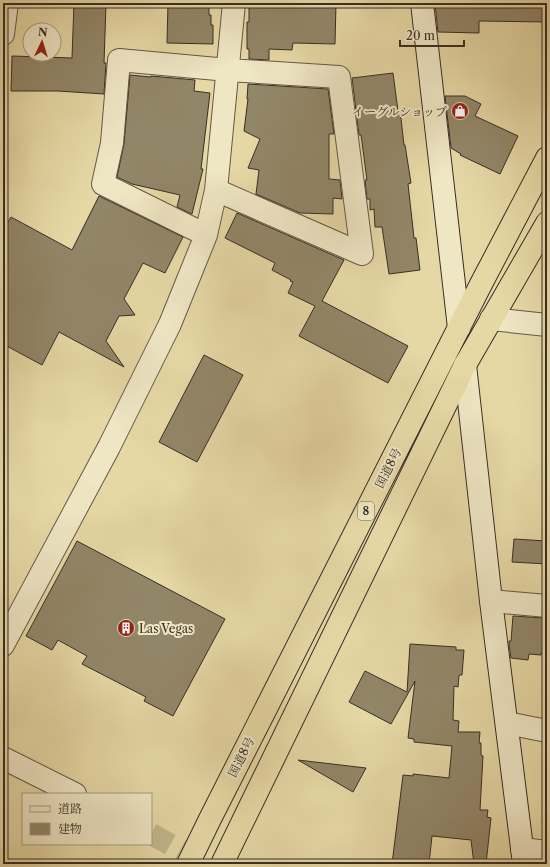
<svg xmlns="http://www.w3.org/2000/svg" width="550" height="867" viewBox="0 0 550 867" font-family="'Libre Caslon Text','Noto Serif JP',serif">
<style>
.building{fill:#928668;stroke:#382e26}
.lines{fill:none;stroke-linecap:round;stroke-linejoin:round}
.street-tunnel{stroke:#c3b68c;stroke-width:22;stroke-dasharray:22 11;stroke-linecap:butt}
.street-casing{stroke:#645846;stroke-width:24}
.secondary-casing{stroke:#382e26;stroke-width:24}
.highway-casing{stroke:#382e26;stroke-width:24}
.street{stroke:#efe6c4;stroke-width:22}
.secondary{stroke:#efe6c4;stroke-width:22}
.highway{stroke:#e6d8a5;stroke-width:22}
.labels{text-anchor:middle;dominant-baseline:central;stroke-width:4;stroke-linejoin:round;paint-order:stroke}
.shield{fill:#efe6c4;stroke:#6f6555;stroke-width:1}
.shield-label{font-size:11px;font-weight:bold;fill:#382e26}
.poi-label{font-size:12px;fill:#382e26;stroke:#efe6c4;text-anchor:end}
.street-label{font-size:12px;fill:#382e26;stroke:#efe6c4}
</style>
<rect width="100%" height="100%" fill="#e6d8a5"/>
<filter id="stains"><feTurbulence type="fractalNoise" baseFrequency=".005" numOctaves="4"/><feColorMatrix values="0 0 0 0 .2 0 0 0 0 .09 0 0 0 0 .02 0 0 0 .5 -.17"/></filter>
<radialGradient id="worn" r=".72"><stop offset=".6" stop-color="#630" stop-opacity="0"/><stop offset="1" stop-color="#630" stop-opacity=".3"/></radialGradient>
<path class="building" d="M 74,3 L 106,4 L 104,63 L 106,63 L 104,94 L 58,91 L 11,91 L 12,56 L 72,58 Z
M 168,3 L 209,3 L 209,15 L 211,15 L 211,25 L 213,25 L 213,44 L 167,43 Z
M 249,3 L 336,3 L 335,44 L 293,43 L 292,50 L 269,49 L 269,60 L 249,59 L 249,49 L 247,49 L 247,22 L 249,22 Z
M 435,3 L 547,3 L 547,22 L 479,21 L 479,33 L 438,32 Z
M 393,73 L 398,111 L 400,110 L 404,145 L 405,145 L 411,183 L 408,184 L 414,238 L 416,238 L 420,270 L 389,274 L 382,227 L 375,227 L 374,209 L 370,210 L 370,199 L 367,199 L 365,180 L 367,180 L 362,142 L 361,135 L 359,135 L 352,78 Z
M 130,75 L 151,77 L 151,76 L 195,80 L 194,91 L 210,93 L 201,169 L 203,169 L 192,214 L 177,207 L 180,195 L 132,184 L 117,177 L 124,144 Z
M 248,84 L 328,89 L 334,134 L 329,134 L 329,179 L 340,180 L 342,199 L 333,198 L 333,214 L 300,213 L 256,194 L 259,170 L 248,168 L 260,139 L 244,131 L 248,99 L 247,99 Z
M 445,96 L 465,96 L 481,104 L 475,116 L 518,136 L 500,174 L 460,155 L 461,154 L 451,148 Z
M 99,196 L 183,237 L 165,273 L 143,263 L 124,299 L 135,315 L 119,316 L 106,341 L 124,367 L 59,332 L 42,365 L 3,344 L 3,231 L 11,217 L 72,250 Z
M 237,213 L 344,260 L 322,301 L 408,346 L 388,383 L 299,336 L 315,306 L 288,293 L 293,282 L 290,281 L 291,280 L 272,270 L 275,263 L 225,238 Z
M 204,355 L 243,375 L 197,462 L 159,442 Z
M 514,539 L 547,541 L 547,564 L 512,562 Z
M 77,541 L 225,619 L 173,716 L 144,701 L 146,697 L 82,664 L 87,656 L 58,640 L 52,650 L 26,636 Z
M 513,616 L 544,618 L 543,633 L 547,633 L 547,654 L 541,653 L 541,655 L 529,654 L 528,660 L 511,658 L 509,645 L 509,641 L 511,641 Z
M 410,644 L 456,647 L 456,650 L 464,650 L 462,675 L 459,675 L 458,687 L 454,686 L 453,720 L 459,721 L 458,732 L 480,732 L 479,743 L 481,743 L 481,755 L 483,756 L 480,810 L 488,810 L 487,817 L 491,818 L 486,864 L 474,864 L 471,840 L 432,836 L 429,864 L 392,864 L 403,775 L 413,776 L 413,774 L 449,778 L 452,746 L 414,742 L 414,739 L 408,738 L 415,681 L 391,724 L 349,702 L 365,671 L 407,692 Z
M 298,760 L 366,768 L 353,792 Z"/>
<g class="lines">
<path class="street-tunnel" d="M 151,834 L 206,864"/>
<g class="street-casing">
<path id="street" d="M 3,34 L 7,3
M 206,235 L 103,184 L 112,143 L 119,60 L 228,70 L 339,77 L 362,254 L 216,190
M 491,319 L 547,325
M 491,601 L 547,606
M 3,645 L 109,447 L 170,324 L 206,235 L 216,190 L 234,3
M 507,723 L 547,731
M 3,758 L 75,794
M 522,849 L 547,852"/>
</g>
<g class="secondary-casing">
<path id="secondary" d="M 422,3 L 459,328
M 465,365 L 491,601 L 524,864"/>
</g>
<g class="highway-casing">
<path id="highway" d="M 188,864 L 210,819 L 480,286 L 547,158
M 222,864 L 465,365 L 547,223"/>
</g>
<use href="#street" class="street"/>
<use href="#secondary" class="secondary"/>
<use href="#highway" class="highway"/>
</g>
<defs>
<g id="shop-disc" transform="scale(0.9)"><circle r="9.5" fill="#8f2418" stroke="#efe6c4"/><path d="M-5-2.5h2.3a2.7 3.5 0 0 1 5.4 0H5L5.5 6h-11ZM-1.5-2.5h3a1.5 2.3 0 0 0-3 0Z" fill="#fff"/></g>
<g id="building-disc" transform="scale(0.9)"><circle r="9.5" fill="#8f2418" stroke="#efe6c4"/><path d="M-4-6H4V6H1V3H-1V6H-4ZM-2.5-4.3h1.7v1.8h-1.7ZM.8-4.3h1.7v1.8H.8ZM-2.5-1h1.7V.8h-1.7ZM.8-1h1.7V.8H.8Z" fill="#fff"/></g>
</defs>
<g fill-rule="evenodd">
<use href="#shop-disc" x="460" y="111"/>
<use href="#building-disc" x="126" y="628"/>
</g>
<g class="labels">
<rect class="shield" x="358" y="502" width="16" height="18" rx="3"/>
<g class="shield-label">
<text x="366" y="511">8</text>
</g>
<g class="poi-label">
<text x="447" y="111">イーグルショップ</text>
<text x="139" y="628" text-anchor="start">Las Vegas</text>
</g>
<g class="street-label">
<text transform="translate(388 468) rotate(-63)">国道8号</text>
<text transform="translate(241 757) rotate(-63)">国道8号</text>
</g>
</g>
<rect width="550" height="867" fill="none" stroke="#e6d8a5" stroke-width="16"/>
<rect x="4" y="4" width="542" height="859" fill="none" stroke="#382e26" stroke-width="2"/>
<rect x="8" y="8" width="534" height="851" fill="none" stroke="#382e26"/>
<rect x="22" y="793" width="130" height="52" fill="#efe6c4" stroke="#a69c85"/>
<rect x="30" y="806" width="20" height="6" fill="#efe6c4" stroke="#a69c85"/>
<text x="58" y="813" font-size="12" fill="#382e26">道路</text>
<rect x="30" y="823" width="20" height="12" fill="#928668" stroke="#a69c85"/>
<text x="58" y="833" font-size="12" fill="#382e26">建物</text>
<g transform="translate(42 42) rotate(4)"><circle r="19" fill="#efe6c4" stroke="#a69c85"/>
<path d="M0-3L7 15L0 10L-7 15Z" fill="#8f2418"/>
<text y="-6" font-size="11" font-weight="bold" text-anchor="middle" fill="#382e26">N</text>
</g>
<path d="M400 40v6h64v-6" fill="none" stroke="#382e26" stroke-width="2"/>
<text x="406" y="40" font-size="12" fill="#382e26" stroke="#efe6c4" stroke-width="3" paint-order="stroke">20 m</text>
<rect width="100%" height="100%" filter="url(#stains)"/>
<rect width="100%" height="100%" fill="url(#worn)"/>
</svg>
